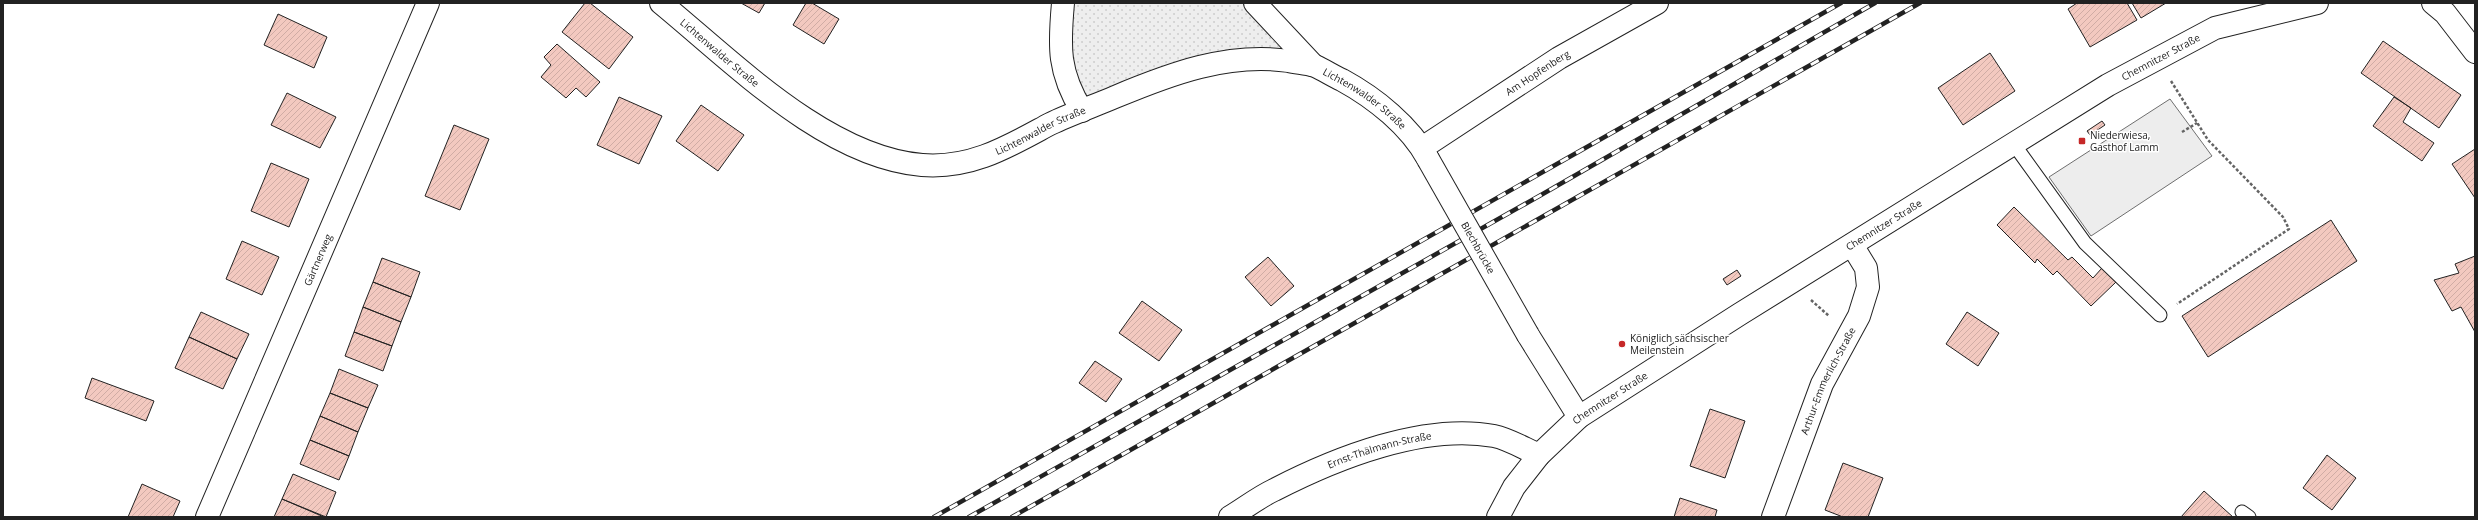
<svg xmlns="http://www.w3.org/2000/svg" width="2478" height="520" viewBox="0 0 2478 520" font-family="'Open Sans',sans-serif">
<style>
.park{fill:url(#park-dots);stroke:#6f6f6f}
.parking{fill:#ededed;stroke:#6f6f6f}
.building{fill:url(#building-hatch);stroke:#222}
.lines{fill:none;stroke-linecap:round;stroke-linejoin:round}
.service-casing{stroke:#222;stroke-width:15}
.minor-casing{stroke:#222;stroke-width:24}
.tertiary-casing{stroke:#222;stroke-width:24}
.secondary-casing{stroke:#222;stroke-width:24}
.path{stroke:#646464;stroke-width:2.5;stroke-dasharray:3 2;stroke-linecap:butt}
.service{stroke:#fff;stroke-width:13}
.minor{stroke:#fff;stroke-width:22}
.tertiary{stroke:#fff;stroke-width:22}
.secondary{stroke:#fff;stroke-width:22}
.rail-casing{stroke:#222;stroke-width:4.5}
.rail{stroke:#fff;stroke-width:3;stroke-dasharray:9;stroke-linecap:butt}
.secondary-bridge-casing{stroke:#222;stroke-width:24;stroke-linecap:butt}
.secondary-bridge{stroke:#fff;stroke-width:22}
.poi-dot{fill:#c62828;stroke:#fff;stroke-width:1.5}
.labels{text-anchor:middle;dominant-baseline:central;stroke-width:3;stroke-linejoin:round;paint-order:stroke}
.street-label{font-size:10px;fill:#222;stroke:#fff}
.poi-label{font-size:10px;fill:#222;stroke:#fff;text-anchor:start}
</style>
<defs>
<pattern id="park-dots" width="8" height="8" patternUnits="userSpaceOnUse"><rect width="8" height="8" fill="#eee"/><path d="M2 2h.1M6 6h.1" fill="none" stroke="#ccc" stroke-width="1.8" stroke-linecap="round"/></pattern>
<pattern id="building-hatch" width="6" height="6" patternUnits="userSpaceOnUse"><rect width="6" height="6" fill="#f3c9c0"/><path d="M-1 1l2-2M0 6l6-6M5 7l2-2" fill="none" stroke="#d0aca5"/></pattern>
</defs>
<rect width="100%" height="100%" fill="#fff"/>
<path class="park" d="M 1063,3 L 1255,3 L 1313,65 L 1251,59 L 1082,111 Z"/>
<path class="parking" d="M 2170,99 L 2212,156 L 2091,236 L 2049,177 Z"/>
<path class="building" d="M 585,3 L 590,3 L 633,37 L 609,69 L 562,32 Z
M 741,3 L 765,3 L 759,13 Z
M 806,3 L 812,3 L 839,19 L 824,44 L 793,25 Z
M 2077,3 L 2127,3 L 2137,20 L 2090,47 L 2068,9 Z
M 2132,3 L 2166,3 L 2141,18 Z
M 278,14 L 327,37 L 314,68 L 264,45 Z
M 2383,41 L 2461,95 L 2439,128 L 2361,73 Z
M 557,44 L 600,82 L 586,97 L 576,88 L 566,98 L 541,77 L 551,65 L 544,57 Z
M 1990,53 L 2015,91 L 1963,125 L 1938,88 Z
M 287,93 L 336,117 L 320,148 L 271,125 Z
M 619,97 L 662,116 L 639,164 L 597,145 Z
M 2394,97 L 2411,108 L 2403,122 L 2434,143 L 2422,161 L 2373,126 Z
M 701,105 L 744,135 L 718,171 L 676,141 Z
M 2102,121 L 2105,125 L 2090,135 L 2087,131 Z
M 454,125 L 489,139 L 460,210 L 425,196 Z
M 2475,149 L 2475,198 L 2452,164 Z
M 271,163 L 309,179 L 289,227 L 251,211 Z
M 2014,207 L 2068,260 L 2072,257 L 2093,278 L 2102,268 L 2116,282 L 2091,306 L 2057,271 L 2053,275 L 2037,259 L 2035,263 L 1997,225 Z
M 2331,220 L 2357,261 L 2208,357 L 2182,316 Z
M 242,241 L 279,257 L 262,295 L 226,279 Z
M 2475,256 L 2475,332 L 2461,307 L 2452,311 L 2434,280 L 2459,273 L 2455,264 Z
M 1268,257 L 1294,286 L 1271,306 L 1245,277 Z
M 382,258 L 420,272 L 411,297 L 373,282 Z
M 1737,270 L 1741,276 L 1727,285 L 1723,279 Z
M 373,282 L 411,297 L 401,322 L 363,307 Z
M 1142,301 L 1182,330 L 1159,361 L 1119,333 Z
M 363,307 L 401,322 L 392,346 L 354,332 Z
M 201,312 L 249,334 L 237,359 L 189,337 Z
M 1967,312 L 1999,333 L 1978,366 L 1946,344 Z
M 354,332 L 392,346 L 383,371 L 345,356 Z
M 189,337 L 237,359 L 223,389 L 175,368 Z
M 1095,361 L 1122,379 L 1106,402 L 1079,383 Z
M 339,369 L 378,385 L 368,408 L 330,393 Z
M 92,378 L 154,401 L 146,421 L 85,398 Z
M 330,393 L 368,408 L 358,432 L 320,416 Z
M 1710,409 L 1745,421 L 1725,478 L 1690,466 Z
M 320,416 L 358,432 L 349,456 L 310,440 Z
M 310,440 L 349,456 L 339,480 L 300,464 Z
M 2327,455 L 2356,478 L 2332,510 L 2303,488 Z
M 1843,463 L 1883,478 L 1868,517 L 1843,517 L 1825,510 Z
M 293,474 L 336,492 L 326,517 L 282,499 Z
M 142,484 L 180,501 L 173,517 L 128,517 Z
M 2204,491 L 2233,517 L 2181,517 Z
M 1680,498 L 1717,510 L 1715,517 L 1674,517 Z
M 282,499 L 324,517 L 274,517 Z"/>
<g class="lines">
<g class="service-casing">
<path id="service" d="M 2013,143 L 2085,243 L 2160,315
M 2242,512 L 2249,517"/>
</g>
<g class="minor-casing">
<g id="minor">
<path d="M 1255,3 L 1313,65"/>
<path d="M 2433,3 L 2445,13 L 2475,52"/>
<path id="s1" d="M 1422,148 L 1559,58 L 1657,3"/>
<path id="s2" d="M 207,517 L 428,3"/>
<path id="s3" d="M 1230,517 C 1245,508 1259,497 1274,490 C 1336,458 1424,423 1494,436 C 1509,439 1525,449 1539,455"/>
<path id="s4" d="M 1773,517 L 1822,384 L 1859,316 L 1868,287 L 1866,268 L 1852,245"/>
</g>
</g>
<g class="tertiary-casing">
<path id="tertiary" d="M 1063,3 C 1059,47 1058,72 1082,111"/>
</g>
<g class="secondary-casing">
<g id="secondary">
<path id="s5" d="M 661,3 C 733,62 826,157 922,165 C 972,169 1009,146 1050,124 C 1071,114 1094,106 1115,97 C 1170,74 1228,52 1289,61 C 1297,63 1307,63 1315,66 C 1324,70 1333,76 1342,80 C 1375,98 1410,126 1428,159"/>
<path d="M 1528,335 L 1579,417"/>
<path id="s6" d="M 1498,517 L 1514,487 L 1539,455 L 1579,417 L 1740,314 L 2108,85 L 2215,28 L 2317,3"/>
</g>
</g>
<path class="path" d="M 2171,81 L 2208,140 L 2283,217 L 2289,229 L 2177,304
M 2182,132 L 2197,123
M 1811,300 L 1829,316"/>
<use href="#service" class="service"/>
<use href="#minor" class="minor"/>
<use href="#tertiary" class="tertiary"/>
<use href="#secondary" class="secondary"/>
<g class="rail-casing">
<path id="rail" d="M 934,517 L 1841,3
M 969,517 L 1541,195 L 1875,3
M 1012,517 L 1920,3"/>
</g>
<use href="#rail" class="rail"/>
<g class="secondary-bridge-casing">
<g id="secondary-bridge">
<path id="s7" d="M 1428,159 L 1528,335"/>
</g>
</g>
<use href="#secondary-bridge" class="secondary-bridge"/>
</g>
<g class="poi-dot">
<rect x="2078" y="137" width="8" height="8" rx="2"/>
<circle cx="1622" cy="344" r="4"/>
</g>
<g class="labels">
<g class="street-label">
<text stroke="none"><textPath href="#s5" startOffset="77">Lichtenwalder Straße</textPath></text>
<text stroke="none"><textPath href="#s6" startOffset="814">Chemnitzer Straße</textPath></text>
<text stroke="none"><textPath href="#s1" startOffset="138">Am Hopfenberg</textPath></text>
<text stroke="none"><textPath href="#s5" startOffset="785">Lichtenwalder Straße</textPath></text>
<text stroke="none"><textPath href="#s5" startOffset="437">Lichtenwalder Straße</textPath></text>
<text stroke="none"><textPath href="#s6" startOffset="490">Chemnitzer Straße</textPath></text>
<text stroke="none"><textPath href="#s7" startOffset="102">Blechbrücke</textPath></text>
<text stroke="none"><textPath href="#s2" startOffset="280">Gärtnerweg</textPath></text>
<text stroke="none"><textPath href="#s4" startOffset="147">Arthur-Emmerlich-Straße</textPath></text>
<text stroke="none"><textPath href="#s6" startOffset="166">Chemnitzer Straße</textPath></text>
<text stroke="none"><textPath href="#s3" startOffset="165">Ernst-Thälmann-Straße</textPath></text>
</g>
<g class="poi-label">
<text x="2090" y="135">Niederwiesa,<tspan x="2090" dy="12">Gasthof Lamm</tspan></text>
<text x="1630" y="338">Königlich sächsischer<tspan x="1630" dy="12">Meilenstein</tspan></text>
</g>
</g>
<rect width="2478" height="520" fill="none" stroke="#222222" stroke-width="8"/>
</svg>
